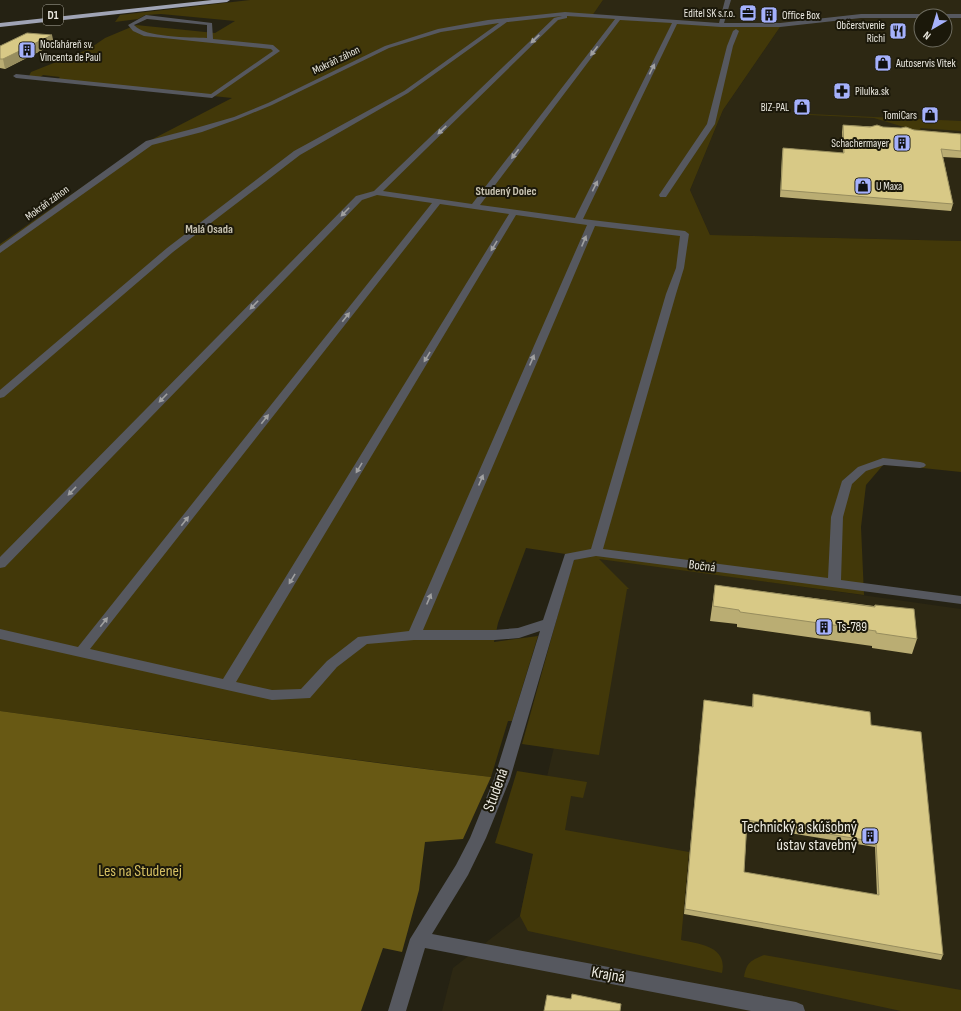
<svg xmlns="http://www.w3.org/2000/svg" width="961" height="1011" viewBox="0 0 961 1011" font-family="'Sofia Sans Condensed',sans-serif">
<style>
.built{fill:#2d2813;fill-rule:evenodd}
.green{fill:#423809}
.forest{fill:#685914}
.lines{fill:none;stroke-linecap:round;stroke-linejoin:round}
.street{fill:#56585f;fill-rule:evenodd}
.highway{fill:#a0a4b5;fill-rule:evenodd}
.wall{fill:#baad73;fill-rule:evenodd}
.shaded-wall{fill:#978d5e}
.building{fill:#d8c986;stroke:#978d5e;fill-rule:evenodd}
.oneway{fill:#a0a0a0}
.labels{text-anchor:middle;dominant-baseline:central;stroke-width:4;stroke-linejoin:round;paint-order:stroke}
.far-poi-label{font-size:11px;fill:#ebe9e0;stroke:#1b180a;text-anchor:end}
.far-street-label{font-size:11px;fill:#ebe9e0;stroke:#1b180a}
.shield{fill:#1b180a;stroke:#adaaa0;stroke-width:1}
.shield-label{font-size:12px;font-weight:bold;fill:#ebe9e0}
.far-neighbourhood-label{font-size:12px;font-weight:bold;fill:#c7c2b0;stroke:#1b180a}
.street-label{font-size:13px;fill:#ebe9e0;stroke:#1b180a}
.poi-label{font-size:13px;fill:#ebe9e0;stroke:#1b180a;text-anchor:start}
.near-street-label{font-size:16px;fill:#ebe9e0;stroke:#1b180a}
.near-poi-label{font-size:16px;fill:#ebe9e0;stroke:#1b180a;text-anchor:end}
.near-park-label{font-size:16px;fill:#d5bf62;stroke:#1b180a}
</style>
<rect width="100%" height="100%" fill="#252213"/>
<path class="built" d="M 603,0 L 961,0 L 961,241 L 710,235 L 690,190 L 723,110 L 780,27 L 731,27 L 592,16 ZM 921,16 L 945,16 L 945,40 L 921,40 Z
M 599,558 L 961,609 L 961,1011 L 442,1011 L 453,968 L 520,916 L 533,854 L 540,806 Z"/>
<path class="green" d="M 250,0 L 603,0 L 592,16 L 731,27 L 780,27 L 723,110 L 690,190 L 710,235 L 961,241 L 961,472 L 884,464 L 866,485 L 861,527 L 864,595 L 599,559 L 629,589 L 627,589 L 599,755 L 522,744 L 570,571 L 574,560 L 584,557 L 592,558 L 526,548 L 498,623 L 494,642 L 538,636 L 512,721 L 508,721 L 491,777 C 327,757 164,733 0,711 L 0,244 L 147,142 L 232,98 L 57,80 L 60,77 L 43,75 L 39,78 L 29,76 L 31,72 L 89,49 L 105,38 L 136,25 L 215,33 L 235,21 L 161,14 L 145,15 L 138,19 L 115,22 L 120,15 Z
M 809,114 L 961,121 L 961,131 L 920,128 L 921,130 L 914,130 L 874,118 L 809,115 Z
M 517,771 L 587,782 L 583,798 L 571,796 L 565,830 L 689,852 L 681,940 C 699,944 728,946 722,973 L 528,931 L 520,916 L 533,854 L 495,843 Z
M 764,955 L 961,990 L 961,1011 L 901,1011 L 744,977 C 747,962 750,961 764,955 Z"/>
<path class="forest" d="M 0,711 C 164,733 327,758 491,777 L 463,839 L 425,842 L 419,890 L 402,952 L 383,948 L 361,1011 L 0,1011 Z"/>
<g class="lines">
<path class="street" d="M 725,0 L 731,0 L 724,23 L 780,23 L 861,14 L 921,14 L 924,16 L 921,16 L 921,18 L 861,18 L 780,27 L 721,27 L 677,24 L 583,219 L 685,231 L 689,234 L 684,268 L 676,294 L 603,549 L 828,578 L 831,517 L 842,481 L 858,467 L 883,458 L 920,462 L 924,463 L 926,465 L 924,467 L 920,468 L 884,465 L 866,471 L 852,484 L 843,517 L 841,580 L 961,596 L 961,604 L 596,556 L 574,560 L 510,779 L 486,838 L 468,875 L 432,934 L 796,1002 L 803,1005 L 805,1011 L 751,1011 L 425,948 L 406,1011 L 388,1011 L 410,939 L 456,865 L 470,838 L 494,779 L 540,631 L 519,638 L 495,640 L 414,640 L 367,644 L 337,667 L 310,698 L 272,700 L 0,639 L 0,629 L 78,647 L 432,203 L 377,195 L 362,200 L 5,567 L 0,568 L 0,557 L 356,196 L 374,191 L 554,18 L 562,16 L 507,22 L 408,93 L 300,155 L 173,252 L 4,397 L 0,398 L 0,390 L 167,248 L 294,151 L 404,91 L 499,23 L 441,32 L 389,48 L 272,105 L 238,119 L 202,132 L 152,145 L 0,253 L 0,246 L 146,141 L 196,128 L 234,117 L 268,103 L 385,46 L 438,29 L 488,20 L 565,12 L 719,23 ZM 567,16 L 615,19 L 472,204 L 383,191 L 558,20 L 567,18 ZM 620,20 L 672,23 L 575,218 L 480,205 ZM 440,204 L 509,214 L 223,679 L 90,649 ZM 516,215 L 587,225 L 409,631 L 358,637 L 327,661 L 301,689 L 272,690 L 236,682 ZM 595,226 L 680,236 L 676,268 L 666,294 L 591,549 L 565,554 L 543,620 L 518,628 L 495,630 L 423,630 Z
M 945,14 L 961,14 L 961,18 L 945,18 L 945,16 L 942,16 Z
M 146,15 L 212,23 L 213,39 L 273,45 L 280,51 L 212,98 L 16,78 L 13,76 L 16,74 L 211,94 L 273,51 L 271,49 L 144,36 L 133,31 L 128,25 ZM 147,19 L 207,25 L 207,38 C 190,37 145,38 134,25 Z
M 736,29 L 739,31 L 733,46 L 715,124 L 666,197 L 660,197 L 659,195 L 707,124 L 727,46 L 733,31 Z"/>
<path class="highway" d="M 212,0 L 230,0 L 227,2 L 0,27 L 0,23 Z"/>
</g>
<path class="wall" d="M 54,44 L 5,69 L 0,68 L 0,46 Z
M 843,125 L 883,127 L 961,134 L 961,158 L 943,157 L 953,204 L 951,211 L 780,197 L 782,155 L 783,148 L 843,153 L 842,132 Z
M 715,585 L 874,606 L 875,605 L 917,639 L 912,654 L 872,648 L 872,646 L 737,627 L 737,624 L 710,621 Z
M 753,694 L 871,725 L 943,955 L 941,960 L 684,914 L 704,700 L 752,707 ZM 747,826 L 875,847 L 877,895 L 744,872 Z"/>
<path class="shaded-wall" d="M 52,35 L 54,44 L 5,69 L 3,59 Z"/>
<path class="building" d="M 27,33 L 52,35 L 3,59 L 0,59 L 0,46 Z
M 843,125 L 870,127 L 877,125 L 883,127 L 901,128 L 906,127 L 914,130 L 961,134 L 961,151 L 941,149 L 953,204 L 781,190 L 783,148 L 844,153 Z
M 715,585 L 875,607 L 875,605 L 914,609 L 917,639 L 876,633 L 876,631 L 740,612 L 739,610 L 713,606 Z
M 753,694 L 870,712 L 871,725 L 921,732 L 943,955 L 685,909 L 704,700 L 753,707 ZM 747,820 L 876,842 L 879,895 L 744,872 Z
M 572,994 L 621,1004 L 620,1011 L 544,1011 L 547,995 L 571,999 Z"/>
<defs><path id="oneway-solid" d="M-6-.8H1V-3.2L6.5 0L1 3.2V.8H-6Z"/></defs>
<g class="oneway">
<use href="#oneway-solid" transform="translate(535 39) rotate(136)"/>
<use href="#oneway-solid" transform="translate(594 51) rotate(127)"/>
<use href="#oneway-solid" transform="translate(652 69) rotate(-64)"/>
<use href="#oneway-solid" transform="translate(442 130) rotate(136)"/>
<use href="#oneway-solid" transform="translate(515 154) rotate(127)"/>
<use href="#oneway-solid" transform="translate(595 186) rotate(-64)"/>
<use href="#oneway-solid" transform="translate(345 212) rotate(134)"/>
<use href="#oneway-solid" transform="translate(584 241) rotate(-67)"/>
<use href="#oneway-solid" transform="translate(494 246) rotate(121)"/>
<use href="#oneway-solid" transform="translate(254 305) rotate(134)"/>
<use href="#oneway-solid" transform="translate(346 317) rotate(-52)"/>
<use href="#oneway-solid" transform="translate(427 357) rotate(121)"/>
<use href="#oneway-solid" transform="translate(532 360) rotate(-67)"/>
<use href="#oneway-solid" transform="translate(163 398) rotate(134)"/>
<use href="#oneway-solid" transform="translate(265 419) rotate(-52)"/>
<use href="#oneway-solid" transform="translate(359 468) rotate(121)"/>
<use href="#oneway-solid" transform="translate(481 480) rotate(-67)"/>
<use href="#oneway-solid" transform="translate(72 491) rotate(134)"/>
<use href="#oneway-solid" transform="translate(185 521) rotate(-52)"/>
<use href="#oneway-solid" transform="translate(292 579) rotate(121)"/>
<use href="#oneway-solid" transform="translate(429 599) rotate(-67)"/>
<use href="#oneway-solid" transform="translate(104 622) rotate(-52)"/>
</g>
<defs>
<g id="office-square" transform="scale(0.9)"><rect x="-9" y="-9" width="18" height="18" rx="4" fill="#a5b1fc" stroke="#1b180a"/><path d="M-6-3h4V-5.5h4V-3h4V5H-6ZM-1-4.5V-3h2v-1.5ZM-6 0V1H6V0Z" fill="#111"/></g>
<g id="building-square" transform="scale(0.9)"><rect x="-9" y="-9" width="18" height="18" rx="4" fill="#a5b1fc" stroke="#1b180a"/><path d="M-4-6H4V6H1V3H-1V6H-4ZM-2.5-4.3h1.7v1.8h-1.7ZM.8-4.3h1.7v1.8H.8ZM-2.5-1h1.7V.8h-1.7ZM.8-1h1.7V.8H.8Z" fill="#111"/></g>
<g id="restaurant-square" transform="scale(0.9)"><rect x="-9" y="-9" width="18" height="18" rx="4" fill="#a5b1fc" stroke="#1b180a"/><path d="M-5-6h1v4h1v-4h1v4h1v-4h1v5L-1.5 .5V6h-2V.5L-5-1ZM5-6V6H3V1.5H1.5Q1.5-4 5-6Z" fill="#111"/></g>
<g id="shop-square" transform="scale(0.9)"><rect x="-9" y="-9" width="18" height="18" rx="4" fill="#a5b1fc" stroke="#1b180a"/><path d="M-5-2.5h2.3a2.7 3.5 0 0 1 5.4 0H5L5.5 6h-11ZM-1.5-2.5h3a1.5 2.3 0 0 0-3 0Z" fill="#111"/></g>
<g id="pharmacy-square" transform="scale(0.9)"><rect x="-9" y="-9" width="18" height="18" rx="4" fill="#a5b1fc" stroke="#1b180a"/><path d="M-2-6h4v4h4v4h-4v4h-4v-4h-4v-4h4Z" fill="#111"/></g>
</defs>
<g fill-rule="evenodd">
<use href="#office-square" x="748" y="13"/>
<use href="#building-square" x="769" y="15"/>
<use href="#restaurant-square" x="898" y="31"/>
<use href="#building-square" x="27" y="50"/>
<use href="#shop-square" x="883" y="63"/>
<use href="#pharmacy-square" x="842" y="91"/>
<use href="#shop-square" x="802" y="107"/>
<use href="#shop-square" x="930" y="115"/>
<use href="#building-square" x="902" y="143"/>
<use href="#shop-square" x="863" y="186"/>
<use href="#building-square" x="824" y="627"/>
<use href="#building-square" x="870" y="836"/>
</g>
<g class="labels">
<g class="far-poi-label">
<text x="735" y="13">Editel SK s.r.o.</text>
<text x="782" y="15" text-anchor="start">Office Box</text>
<text x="885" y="25">Občerstvenie<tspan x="885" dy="13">Richi</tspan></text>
<text x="40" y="44" text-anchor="start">Nocľaháreň sv.<tspan x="40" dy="13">Vincenta de Paul</tspan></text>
<text x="896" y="63" text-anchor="start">Autoservis Vitek</text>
<text x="855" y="91" text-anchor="start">Pilulka.sk</text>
<text x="789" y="107">BIZ-PAL</text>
<text x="917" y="115">TomiCars</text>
<text x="889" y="143">Schachermayer</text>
<text x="876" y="186" text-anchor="start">U Maxa</text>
</g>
<g class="far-street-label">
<text transform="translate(336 60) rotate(-26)">Mokráň záhon</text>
<text transform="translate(47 203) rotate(-36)">Mokráň záhon</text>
</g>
<rect class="shield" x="43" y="5" width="20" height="20" rx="3"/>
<g class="shield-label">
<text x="53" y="15">D1</text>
</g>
<g class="far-neighbourhood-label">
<text x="506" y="191">Studený Dolec</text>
<text x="209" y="229">Malá Osada</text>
</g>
<g class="street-label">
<text transform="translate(702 566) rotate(7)">Bočná</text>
</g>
<g class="poi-label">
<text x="837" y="627">Ts-789</text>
</g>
<g class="near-street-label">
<text transform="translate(496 790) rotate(-70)">Studená</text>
<text transform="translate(608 975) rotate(10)">Krajná</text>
</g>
<g class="near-poi-label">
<text x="857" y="827">Technický a skúšobný<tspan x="857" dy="18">ústav stavebný</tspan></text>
</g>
<g class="near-park-label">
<text x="140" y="871">Les na Studenej</text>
</g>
</g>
<g transform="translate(933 28) rotate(218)"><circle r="19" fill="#1b180a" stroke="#6e6c60"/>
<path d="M0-3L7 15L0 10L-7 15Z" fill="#a5b1fc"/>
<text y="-6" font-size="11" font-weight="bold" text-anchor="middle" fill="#ebe9e0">N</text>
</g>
</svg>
